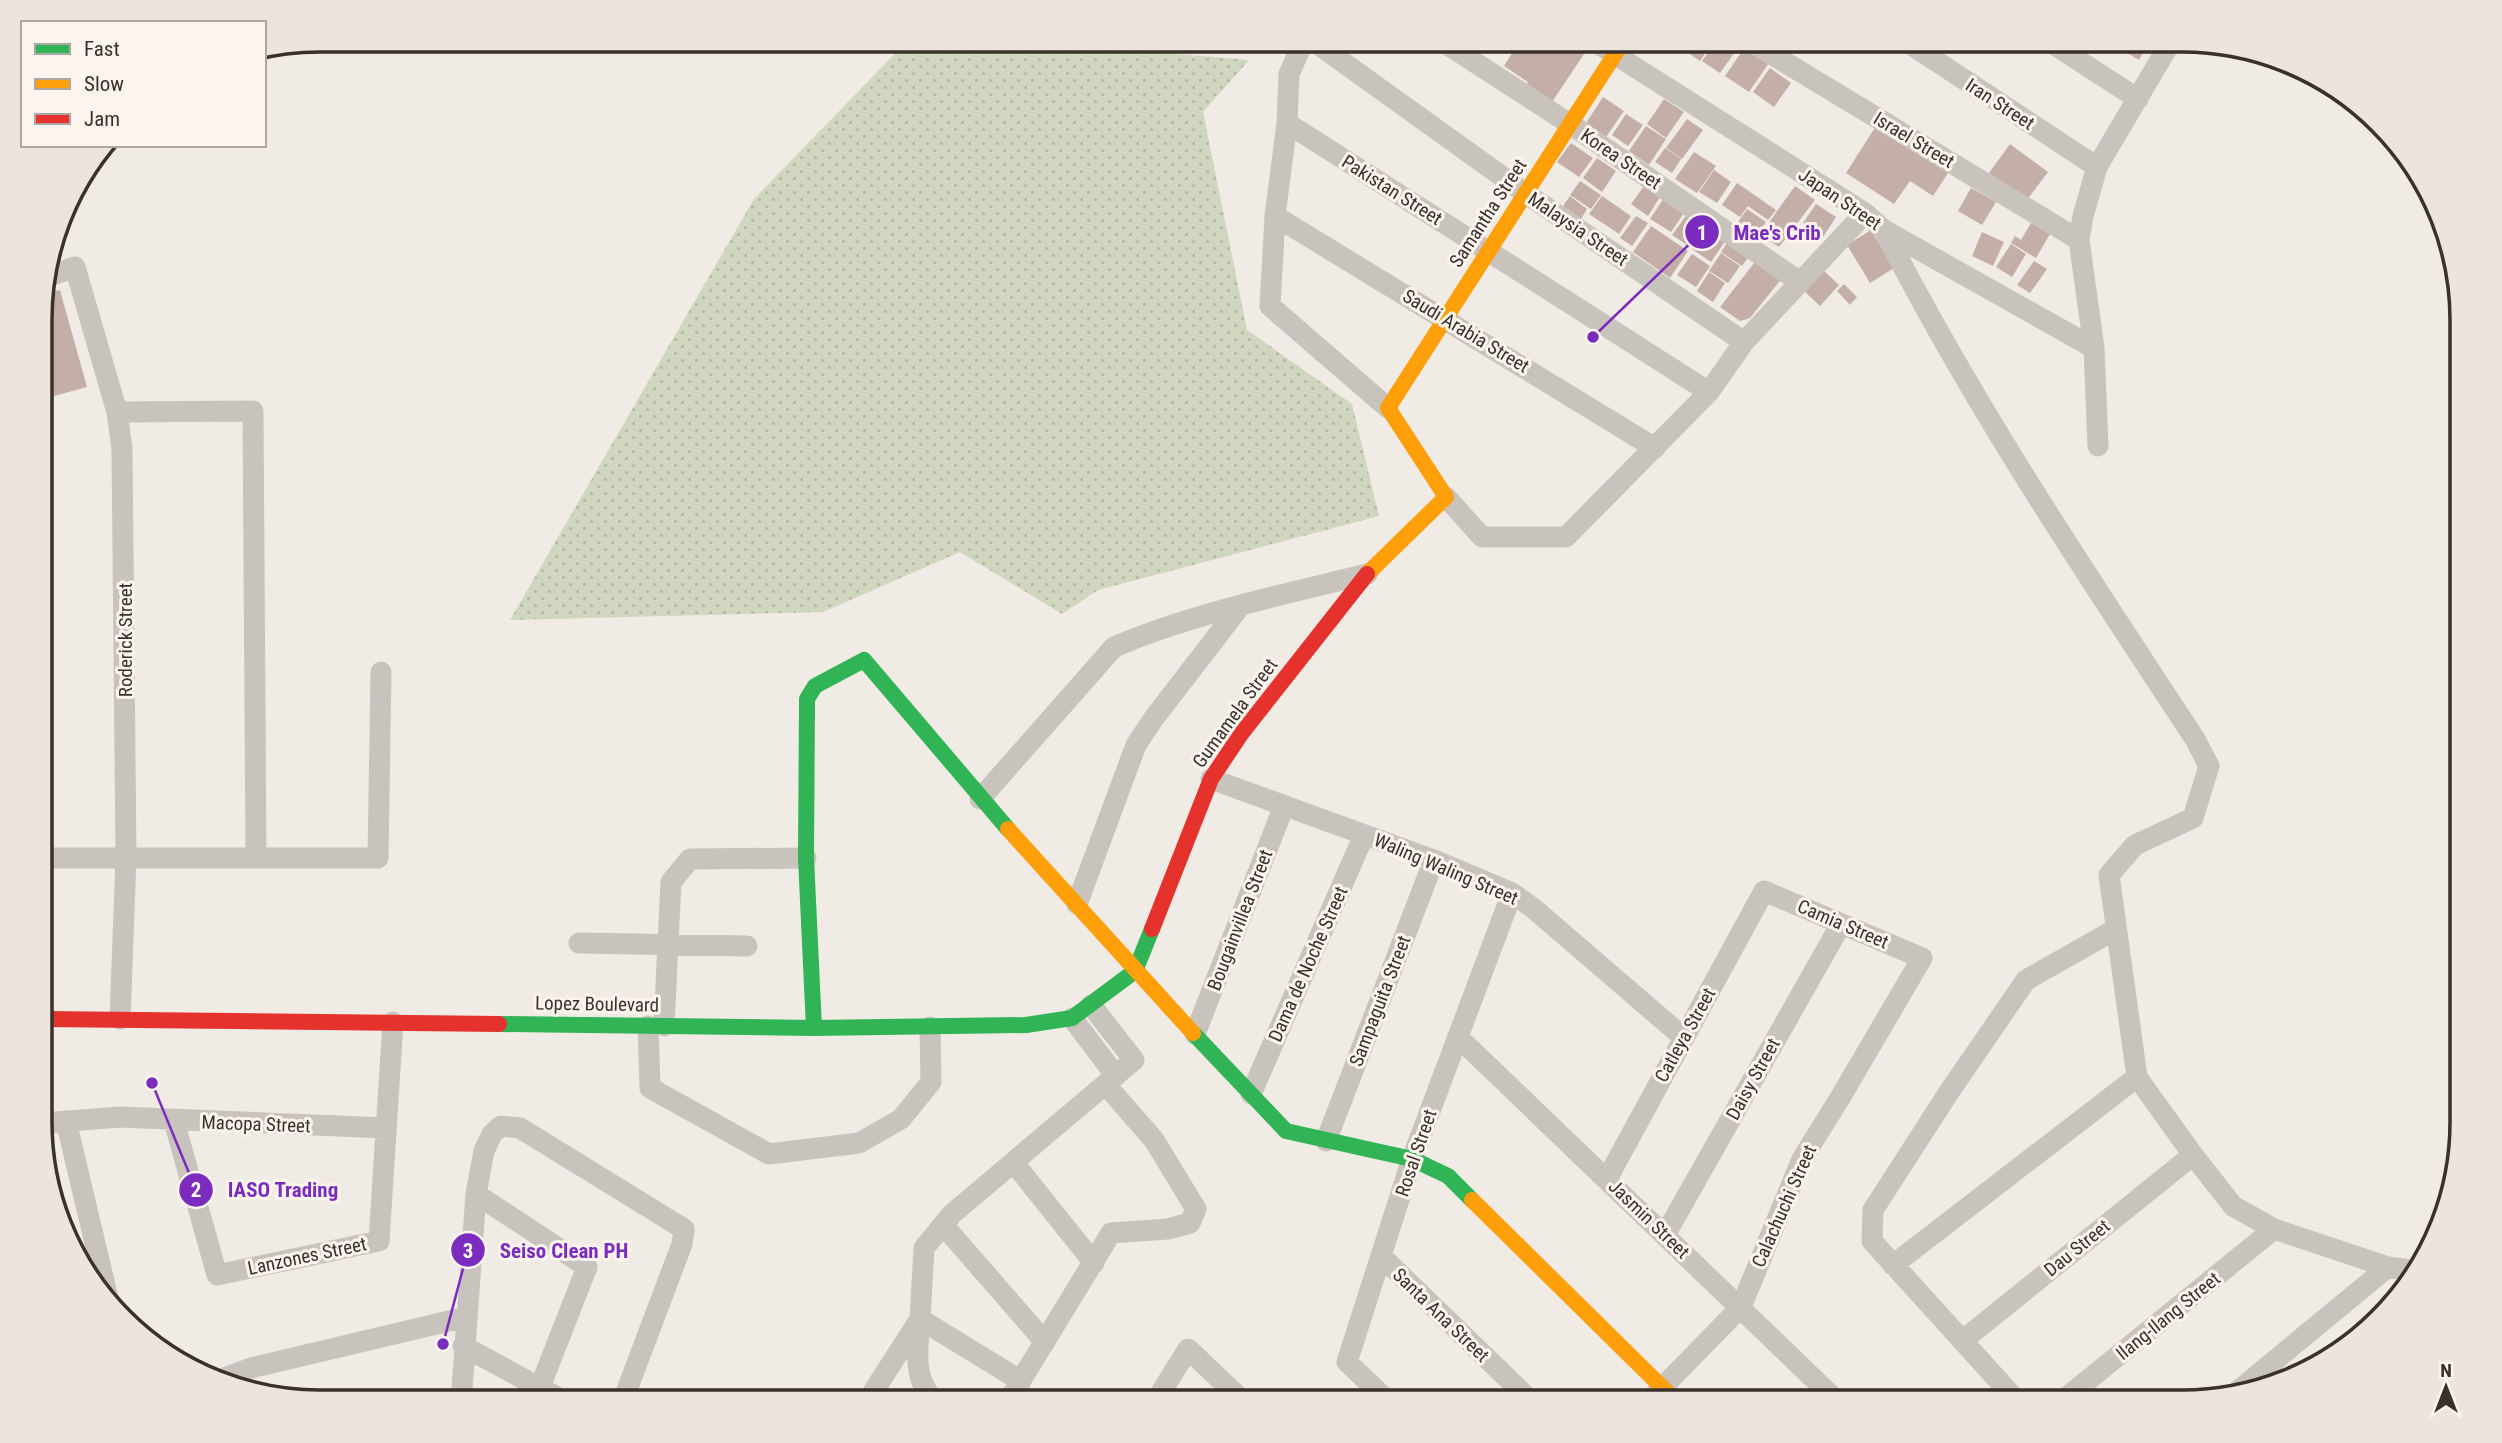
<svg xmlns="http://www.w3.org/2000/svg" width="2502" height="1443" viewBox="0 0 2502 1443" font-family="'Roboto Condensed',sans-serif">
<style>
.grass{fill:url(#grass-dots)}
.building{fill:#c3afa7}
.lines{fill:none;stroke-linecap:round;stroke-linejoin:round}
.street{stroke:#c9c3be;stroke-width:21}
.fast{stroke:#30b455;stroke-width:16}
.slow{stroke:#ff9f0a;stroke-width:16}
.jam{stroke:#e5322d;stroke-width:16}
.labels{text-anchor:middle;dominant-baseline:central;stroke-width:6;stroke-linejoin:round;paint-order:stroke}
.street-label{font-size:19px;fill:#3b302b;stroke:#fbf5ee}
.rim{fill:none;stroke:#3b302b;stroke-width:3.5}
.leader{fill:none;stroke:#7b2cbf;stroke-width:2.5}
.callout-dot{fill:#7b2cbf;stroke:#fbf5ee;stroke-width:2.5}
.mark-label{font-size:21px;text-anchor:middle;font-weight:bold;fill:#fff}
.callout-label{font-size:21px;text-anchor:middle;font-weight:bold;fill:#7b2cbf;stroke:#fbf5ee;stroke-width:6;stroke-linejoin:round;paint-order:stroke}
</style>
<defs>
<pattern id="grass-dots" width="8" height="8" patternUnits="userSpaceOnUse" patternTransform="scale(1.75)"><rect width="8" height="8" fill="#d1d6bf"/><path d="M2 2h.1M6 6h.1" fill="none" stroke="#b4b8a4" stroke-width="1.8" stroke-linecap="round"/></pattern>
</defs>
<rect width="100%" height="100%" fill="#f0ebe5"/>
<path class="grass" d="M 908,40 L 1017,40 L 1249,60 L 1203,112 L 1247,330 L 1352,404 L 1379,516 L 1098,590 L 1062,614 L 960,552 L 823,612 L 510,620 L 754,199 Z"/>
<path class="building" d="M 1520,40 L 1570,40 L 1586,51 L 1550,105 L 1525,87 L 1528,82 L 1504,66 Z
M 1682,40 L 1712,40 L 1713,41 L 1700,61 L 1678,46 Z
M 1717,40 L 1724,40 L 1737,49 L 1720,73 L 1702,61 Z
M 2106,40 L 2142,40 L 2148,44 L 2139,60 Z
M 1745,47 L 1769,63 L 1749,92 L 1725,76 Z
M 1770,68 L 1791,83 L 1774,107 L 1753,92 Z
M 1603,97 L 1624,111 L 1606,137 L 1586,123 Z
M 1664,99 L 1684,112 L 1666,138 L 1647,124 Z
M 1626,114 L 1643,125 L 1628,146 L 1612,135 Z
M 1687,119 L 1703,130 L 1682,159 L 1666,148 Z
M 1646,126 L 1666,139 L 1649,165 L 1629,151 Z
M 1876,126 L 1948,173 L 1933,196 L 1910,181 L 1894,204 L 1846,173 Z
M 1571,143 L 1593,158 L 1579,177 L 1557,162 Z
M 2010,144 L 2048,172 L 2027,200 L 1989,173 Z
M 1665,148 L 1681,159 L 1672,173 L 1655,162 Z
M 1694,152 L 1716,166 L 1697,193 L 1675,179 Z
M 1597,158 L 1616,171 L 1602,192 L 1583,178 Z
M 1714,170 L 1731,182 L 1717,203 L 1699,192 Z
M 1580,181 L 1601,195 L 1591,209 L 1570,195 Z
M 1737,183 L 1776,210 L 1768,220 L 1748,206 L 1740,217 L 1722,205 Z
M 1644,186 L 1660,197 L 1648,216 L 1631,204 Z
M 1795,186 L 1815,200 L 1779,247 L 1760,235 Z
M 1971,188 L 1996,202 L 1982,225 L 1958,211 Z
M 1570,196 L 1587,209 L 1581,219 L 1563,206 Z
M 1602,196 L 1631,216 L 1619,234 L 1589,214 Z
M 1664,198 L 1684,213 L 1671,232 L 1650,219 Z
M 1816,204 L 1836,217 L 1823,237 L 1803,223 Z
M 1747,209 L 1766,222 L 1757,235 L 1738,222 Z
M 1688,213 L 1705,225 L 1690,247 L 1672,235 Z
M 1636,216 L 1648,223 L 1632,246 L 1620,238 Z
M 2031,223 L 2050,234 L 2036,258 L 2011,243 L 2015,236 L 2021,240 Z
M 1709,224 L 1728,237 L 1711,262 L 1692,249 Z
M 1651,226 L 1688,251 L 1670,278 L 1633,252 Z
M 1871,230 L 1894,268 L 1870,283 L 1847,245 Z
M 1982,232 L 2004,242 L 1993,266 L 1972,256 Z
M 1730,239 L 1751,254 L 1742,266 L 1721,252 Z
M 2011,244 L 2026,254 L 2012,277 L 1996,267 Z
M 1721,253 L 1740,266 L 1728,283 L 1709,271 Z
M 1692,254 L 1710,266 L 1696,287 L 1677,275 Z
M 1758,258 L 1783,277 L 1750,318 L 1740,321 L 1720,307 Z
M 2034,261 L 2047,269 L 2030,293 L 2017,285 Z
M 1823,270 L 1839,285 L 1820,306 L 1804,291 Z
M 1709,272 L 1725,283 L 1713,302 L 1697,291 Z
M 1844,284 L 1857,297 L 1850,305 L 1837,291 Z
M 60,290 L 87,387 L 43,399 L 43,294 Z"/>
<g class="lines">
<path class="street" d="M 1304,40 L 1289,74 L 1287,123 L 1275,216 L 1270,306 L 1388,408
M 1312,40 L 1525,193 L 1744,342
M 1440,40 L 1570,124 L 1800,282
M 1592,40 L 1865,213 L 1884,230 L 2094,348
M 1748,40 L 2079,240
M 1904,40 L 2097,167
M 2047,40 L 2138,99
M 1287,123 L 1709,392
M 1275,216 L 1655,448
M 1884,230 C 1974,407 2086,573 2195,739 L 2209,766 L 2193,818 L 2135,845 L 2109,875 L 2137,1077 L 2193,1155 L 2233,1206 L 2274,1229 L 2388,1267 L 2418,1271
M 44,278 L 75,267 L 117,412 L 122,449 L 126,858 L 120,1019
M 117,412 L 253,411 L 256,858
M 2098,446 L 2094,348 L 2079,240 L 2083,216 L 2097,167 L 2172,40
M 1446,497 L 1482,537 L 1566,537 L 1709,392 L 1744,342 L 1865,213
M 1211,779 L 1434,860 L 1512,893 L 1533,908 L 1683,1037
M 980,799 L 1114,647 C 1194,613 1282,595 1367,574
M 43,858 L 378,858 L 381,672
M 1077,904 L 1136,745 L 1154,718 L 1241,605
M 579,943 L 747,946
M 1072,1018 L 1116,1076
M 648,1026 L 650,1088 L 769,1154 L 859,1143 L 901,1119 L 931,1082 L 930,1027
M 664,1026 L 671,882 L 690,859 L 806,858
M 1195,1034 L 1284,806
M 1458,1037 L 1838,1402
M 1251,1094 L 1364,835
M 66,1121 L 108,1298
M 174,1121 L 217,1275 L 379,1241 L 393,1022
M 43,1123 L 120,1117 L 386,1128
M 1326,1141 L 1434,860
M 1014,1163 L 1094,1263
M 1607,1179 L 1764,891 L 1922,958 L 1840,1098 L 1802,1159 L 1741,1307 L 1648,1402
M 476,1194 L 587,1267 L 540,1387
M 944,1226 L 1045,1342
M 1665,1235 L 1841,924
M 1381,1256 L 1532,1402
M 1893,1265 L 2137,1077
M 1962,1341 L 2193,1155
M 463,1346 L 568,1403
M 219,1381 L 218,1380 L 251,1368 L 466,1317
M 1021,1381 L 920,1319 L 924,1248 L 952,1214 L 1134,1060 L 1091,1005
M 2239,1390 L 2388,1267
M 1155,1402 L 1188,1349 L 1244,1402
M 1389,1402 L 1347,1362 L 1412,1159 L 1512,893
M 2018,1402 L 1872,1241 L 1873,1210 L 1949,1092 L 2026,980 L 2116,929
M 2061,1402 L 2274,1229
M 461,1403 L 476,1194 L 484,1151 L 492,1134 L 501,1126 L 520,1128 L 684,1229 L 682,1244 L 622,1403
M 866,1403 L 920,1319 C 918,1348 911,1383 938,1403
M 1007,1403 L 1111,1233 L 1168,1229 L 1190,1223 L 1196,1209 L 1154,1140 L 1106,1085"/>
<path class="fast" d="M 499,1024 L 814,1028 L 1026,1025 L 1072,1018 L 1135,971 L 1152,929
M 814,1028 L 806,858 L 807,699 L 815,686 L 864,660 L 1008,829
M 1193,1033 L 1286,1131 L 1412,1159 L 1448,1176 L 1472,1200"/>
<path class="slow" d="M 1367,574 L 1446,497 L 1388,408 L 1624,40
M 1008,829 L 1193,1033
M 1472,1200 L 1677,1402"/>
<path class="jam" d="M 1152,929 L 1211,779 L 1241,734 L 1367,574
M 43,1019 L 499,1024"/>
</g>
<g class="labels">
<g class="street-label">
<text transform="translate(2000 104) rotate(33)">Iran Street</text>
<text transform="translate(1914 140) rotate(31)">Israel Street</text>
<text transform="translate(1621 159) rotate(34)">Korea Street</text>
<text transform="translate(1392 190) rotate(32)">Pakistan Street</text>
<text transform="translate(1840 199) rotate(34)">Japan Street</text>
<text transform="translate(1488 213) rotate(-57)">Samantha Street</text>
<text transform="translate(1578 229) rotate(34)">Malaysia Street</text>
<text transform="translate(1466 331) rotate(31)">Saudi Arabia Street</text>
<text transform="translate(125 640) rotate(-90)">Roderick Street</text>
<text transform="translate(1235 713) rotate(-54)">Gumamela Street</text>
<text transform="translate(1446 869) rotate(23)">Waling Waling Street</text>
<text transform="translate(1240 920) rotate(-69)">Bougainvillea Street</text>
<text transform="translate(1843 924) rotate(23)">Camia Street</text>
<text transform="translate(1308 964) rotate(-66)">Dama de Noche Street</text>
<text transform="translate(1380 1001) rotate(-69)">Sampaguita Street</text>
<text transform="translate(597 1004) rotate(1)">Lopez Boulevard</text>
<text transform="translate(1685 1035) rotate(-61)">Catleya Street</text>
<text transform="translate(1753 1079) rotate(-61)">Daisy Street</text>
<text transform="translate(256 1124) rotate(2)">Macopa Street</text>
<text transform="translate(1416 1153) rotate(-71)">Rosal Street</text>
<text transform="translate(1784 1206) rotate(-66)">Calachuchi Street</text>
<text transform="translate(1649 1219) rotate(44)">Jasmin Street</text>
<text transform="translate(2077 1248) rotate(-39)">Dau Street</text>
<text transform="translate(307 1256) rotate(-12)">Lanzones Street</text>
<text transform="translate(1441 1315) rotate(44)">Santa Ana Street</text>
<text transform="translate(2168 1316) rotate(-39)">Ilang-Ilang Street</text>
</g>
</g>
<path d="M0 0H2502V1443H0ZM320 52H2182A268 268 0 0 1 2450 320V1122A268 268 0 0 1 2182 1390H320A268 268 0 0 1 52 1122V320A268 268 0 0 1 320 52Z" fill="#ece5de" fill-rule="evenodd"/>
<path class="rim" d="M320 52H2182A268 268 0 0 1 2450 320V1122A268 268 0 0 1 2182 1390H320A268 268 0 0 1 52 1122V320A268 268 0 0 1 320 52Z"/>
<path class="leader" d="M1593 337L1702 232M152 1083L196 1190M443 1344L468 1250"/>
<g class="callout-dot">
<circle cx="1593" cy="337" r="7"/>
<circle cx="152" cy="1083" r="7"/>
<circle cx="443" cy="1344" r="7"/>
<circle cx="1702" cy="232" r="18"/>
<circle cx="196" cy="1190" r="18"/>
<circle cx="468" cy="1250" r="18"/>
</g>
<g class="mark-label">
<text x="1702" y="240">1</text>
<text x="196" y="1197">2</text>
<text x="468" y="1258">3</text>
</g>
<g class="callout-label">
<text x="1777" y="240">Mae's Crib</text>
<text x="283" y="1197">IASO Trading</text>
<text x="564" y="1258">Seiso Clean PH</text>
</g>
<rect x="21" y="21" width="245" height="126" fill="#fbf5ee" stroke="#aea6a0" stroke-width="2"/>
<rect x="35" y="44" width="35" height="10" fill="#30b455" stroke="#aea6a0" stroke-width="2"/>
<text x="84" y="56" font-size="21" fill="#3b302b">Fast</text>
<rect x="35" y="79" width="35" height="10" fill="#ff9f0a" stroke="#aea6a0" stroke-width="2"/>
<text x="84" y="91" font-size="21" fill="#3b302b">Slow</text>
<rect x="35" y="114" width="35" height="10" fill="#e5322d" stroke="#aea6a0" stroke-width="2"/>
<text x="84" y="126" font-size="21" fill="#3b302b">Jam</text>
<g transform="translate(2446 1387)" stroke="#fbf5ee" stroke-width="5" paint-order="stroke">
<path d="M0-5L12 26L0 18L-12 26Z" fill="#3b302b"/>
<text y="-10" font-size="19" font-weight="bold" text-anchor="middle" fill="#3b302b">N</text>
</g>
</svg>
